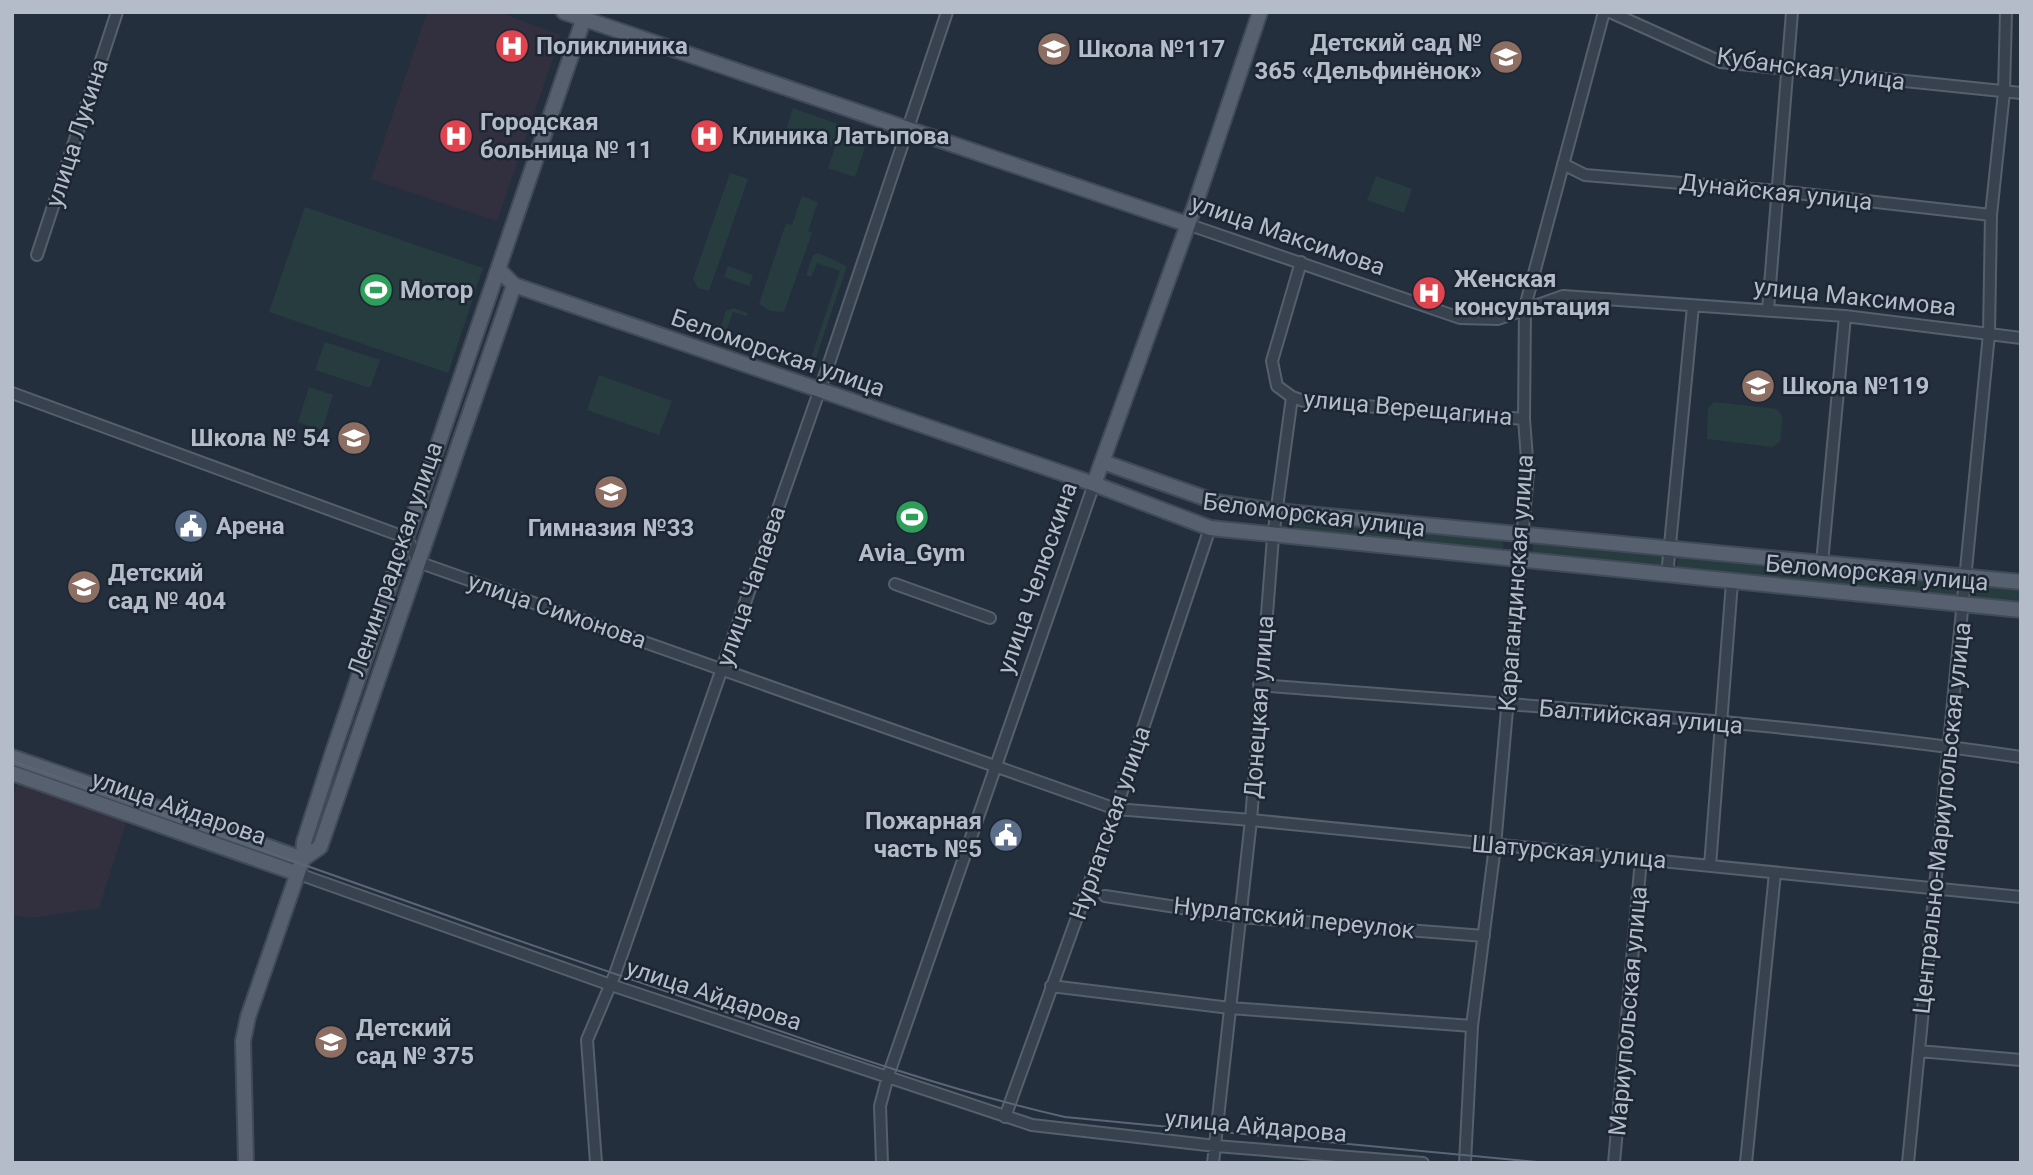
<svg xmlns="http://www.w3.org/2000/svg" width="2033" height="1175" viewBox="0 0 2033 1175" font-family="Roboto,sans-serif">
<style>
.medical{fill:#32303f}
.green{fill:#263c3f}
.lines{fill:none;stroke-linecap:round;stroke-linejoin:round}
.minor-casing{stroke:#565f6c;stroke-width:14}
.major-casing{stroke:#414a57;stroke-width:18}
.minor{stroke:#38414e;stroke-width:10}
.major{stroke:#56606e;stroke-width:14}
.tram{stroke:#5a6575;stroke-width:2}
.labels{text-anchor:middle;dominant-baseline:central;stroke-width:5;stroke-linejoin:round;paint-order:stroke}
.poi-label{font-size:24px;font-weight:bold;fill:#b4bcc9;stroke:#1d2633;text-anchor:start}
.street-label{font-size:24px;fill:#b4bcc9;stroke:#1d2633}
</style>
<rect width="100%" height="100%" fill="#242f3e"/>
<path class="medical" d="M 427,12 L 498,12 L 561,35 L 497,221 L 371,179 Z
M 18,783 L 127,820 L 99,908 L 30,918 L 12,915 L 12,799 Z"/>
<path class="green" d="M 793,108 L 869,135 L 855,177 L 828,168 L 835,147 L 786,130 Z
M 730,173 L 748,179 L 709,291 L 698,288 L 693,279 Z
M 1376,176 L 1412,189 L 1404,213 L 1367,200 Z
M 802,196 L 818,202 L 808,231 L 812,233 L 784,312 L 770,311 L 759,304 L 786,223 L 792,225 Z
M 305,207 L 483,268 L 448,373 L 269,312 Z
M 818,253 L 847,266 L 814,364 L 805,368 L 716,339 L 726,311 L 733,308 L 748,313 L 747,316 L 733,312 L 724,337 L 799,363 L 811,358 L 840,271 L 817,263 L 811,277 L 806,275 L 813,255 Z
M 728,266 L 753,275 L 749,286 L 724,277 Z
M 325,342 L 380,360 L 370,388 L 315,370 Z
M 599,375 L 672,401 L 659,435 L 587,410 Z
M 309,387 L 333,395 L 322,430 L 298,422 Z
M 1714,402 L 1777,409 L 1783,417 L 1780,441 L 1773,447 L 1707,439 L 1708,408 Z
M 1289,519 L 1501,538 L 1504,546 L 1499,552 L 1288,531 Z
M 1533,544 L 1663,557 L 1662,569 L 1532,556 Z
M 1678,557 L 1961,586 L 1960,598 L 1676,569 Z
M 1977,583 L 2021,588 L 2021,604 L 1976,600 Z"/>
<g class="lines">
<g class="minor-casing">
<path id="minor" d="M 1610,12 L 1721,62 L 2021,93
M 1563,164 L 1585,175 L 1778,191 L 1991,215
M 1187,224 L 1460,318 L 1498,319 L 1563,296 L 1845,316 L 2021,338
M 37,255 L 117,12
M 1768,310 L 1792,12
M 12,393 L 407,538 L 418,562 L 1116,809 L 1251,820 L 2021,897
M 1292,397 L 1304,401 L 1524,419
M 1822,563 L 1845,316
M 1667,576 L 1693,306
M 895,584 L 990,618
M 1259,685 C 1513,705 1769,720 2021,757
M 1710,866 L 1732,582
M 296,873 L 608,984 L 1032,1125 L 1216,1146 L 1423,1163
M 1105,896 L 1240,917 L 1484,936
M 1051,986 L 1230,1008 L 1472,1026
M 1919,1051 L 2021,1060
M 1005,1117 L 1116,809 L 1210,528
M 596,1163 L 587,1040 L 615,974 L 827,369 L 947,12
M 882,1163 L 880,1106 L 888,1076 L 1094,484
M 1213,1163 L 1251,820 L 1273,537 L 1292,397 L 1277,386 L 1272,361 L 1301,262
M 1465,1163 L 1472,1026 L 1495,846 L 1528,472 L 1524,419 L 1525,307 L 1604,12
M 1614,1163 L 1641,859
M 1746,1163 L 1775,873
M 1908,1163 L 1989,334 L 1991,215 L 2004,92 L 2006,12"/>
</g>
<g class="major-casing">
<path id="major" d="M 564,12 L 1187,224
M 499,270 L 514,285 L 1094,484 L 1210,528 L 2021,610
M 1103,462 L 1216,502 L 1277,511 L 2021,582
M 1094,484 L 1195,205 L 1260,12
M 12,757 L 303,859
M 12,773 L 296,873
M 303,859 L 320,847 L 514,285
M 246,1163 L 243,1041 L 248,1017 L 303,858 L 304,842 L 333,752 L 586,12"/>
</g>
<use href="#minor" class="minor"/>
<use href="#major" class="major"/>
<path class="tram" d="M 12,761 C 232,839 450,918 671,993 C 801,1038 930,1086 1065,1117 L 1547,1163"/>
</g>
<defs>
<g id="hospital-disc" transform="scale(1.75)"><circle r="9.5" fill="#e0444e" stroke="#1d2633"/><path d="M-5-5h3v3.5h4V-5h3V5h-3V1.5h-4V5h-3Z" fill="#fff"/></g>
<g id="school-disc" transform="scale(1.75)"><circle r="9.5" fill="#8d6e63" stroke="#1d2633"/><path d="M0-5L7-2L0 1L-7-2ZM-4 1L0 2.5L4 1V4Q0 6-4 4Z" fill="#fff"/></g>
<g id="stadium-disc" transform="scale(1.75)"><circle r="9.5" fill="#2e9e5b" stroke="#1d2633"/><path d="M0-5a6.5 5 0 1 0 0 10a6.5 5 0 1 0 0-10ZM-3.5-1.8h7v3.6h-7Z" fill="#fff"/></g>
<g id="civic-disc" transform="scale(1.75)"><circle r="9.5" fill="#5c6f8a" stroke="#1d2633"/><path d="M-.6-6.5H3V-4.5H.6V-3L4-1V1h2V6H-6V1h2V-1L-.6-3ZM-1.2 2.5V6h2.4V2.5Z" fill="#fff"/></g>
</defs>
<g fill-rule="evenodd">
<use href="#hospital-disc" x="512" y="46"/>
<use href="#school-disc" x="1054" y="49"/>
<use href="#school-disc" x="1506" y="57"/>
<use href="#hospital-disc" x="456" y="136"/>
<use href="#hospital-disc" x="707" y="136"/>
<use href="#stadium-disc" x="376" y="290"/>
<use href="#hospital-disc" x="1429" y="293"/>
<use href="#school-disc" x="1758" y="386"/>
<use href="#school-disc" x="354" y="438"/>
<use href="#school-disc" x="611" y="492"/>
<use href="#stadium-disc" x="912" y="517"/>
<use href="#civic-disc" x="191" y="526"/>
<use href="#school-disc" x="84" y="587"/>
<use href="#civic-disc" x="1006" y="835"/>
<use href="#school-disc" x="331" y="1042"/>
</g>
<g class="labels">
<g class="poi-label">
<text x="1482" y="43" text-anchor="end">Детский сад №<tspan x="1482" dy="28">365 «Дельфинёнок»</tspan></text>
<text x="536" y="46">Поликлиника</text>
<text x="1078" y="49">Школа №117</text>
<text x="480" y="122">Городская<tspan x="480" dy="28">больница № 11</tspan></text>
<text x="732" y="136">Клиника Латыпова</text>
<text x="1454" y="279">Женская<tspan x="1454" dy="28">консультация</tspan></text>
<text x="400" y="290">Мотор</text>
<text x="1782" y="386">Школа №119</text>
<text x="330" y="438" text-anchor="end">Школа № 54</text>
<text x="216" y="526">Арена</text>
<text x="611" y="528" text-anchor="middle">Гимназия №33</text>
<text x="912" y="553" text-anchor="middle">Avia_Gym</text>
<text x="108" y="573">Детский<tspan x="108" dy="28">сад № 404</tspan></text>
<text x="982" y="821" text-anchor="end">Пожарная<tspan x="982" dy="28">часть №5</tspan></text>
<text x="356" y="1028">Детский<tspan x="356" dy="28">сад № 375</tspan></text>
</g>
<g class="street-label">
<text transform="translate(1811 69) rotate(8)">Кубанская улица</text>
<text transform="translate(77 133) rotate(-72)">улица Лукина</text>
<text transform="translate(1776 192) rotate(6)">Дунайская улица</text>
<text transform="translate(1288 235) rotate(19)">улица Максимова</text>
<text transform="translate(1855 297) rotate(6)">улица Максимова</text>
<text transform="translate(778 353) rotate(19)">Беломорская улица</text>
<text transform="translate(1408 408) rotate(5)">улица Верещагина</text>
<text transform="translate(1314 515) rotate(7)">Беломорская улица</text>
<text transform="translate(395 559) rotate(-71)">Ленинградская улица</text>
<text transform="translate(1877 573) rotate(5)">Беломорская улица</text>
<text transform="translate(1037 578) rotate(-71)">улица Челюскина</text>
<text transform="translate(1516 583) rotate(-86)">Карагандинская улица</text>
<text transform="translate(751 586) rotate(-71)">улица Чапаева</text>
<text transform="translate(557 611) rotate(19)">улица Симонова</text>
<text transform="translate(1259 707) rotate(-86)">Донецкая улица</text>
<text transform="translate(1641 717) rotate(5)">Балтийская улица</text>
<text transform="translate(179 808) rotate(19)">улица Айдарова</text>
<text transform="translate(1942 818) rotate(-84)">Центрально-Мариупольская улица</text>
<text transform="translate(1110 823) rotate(-71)">Нурлатская улица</text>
<text transform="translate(1569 852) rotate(5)">Шатурская улица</text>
<text transform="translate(1294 918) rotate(6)">Нурлатский переулок</text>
<text transform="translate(714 995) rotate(18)">улица Айдарова</text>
<text transform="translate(1628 1011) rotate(-85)">Мариупольская улица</text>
<text transform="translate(1256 1126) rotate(5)">улица Айдарова</text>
</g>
</g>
<rect width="2033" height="1175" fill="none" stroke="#b4bcc9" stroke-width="28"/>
</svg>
